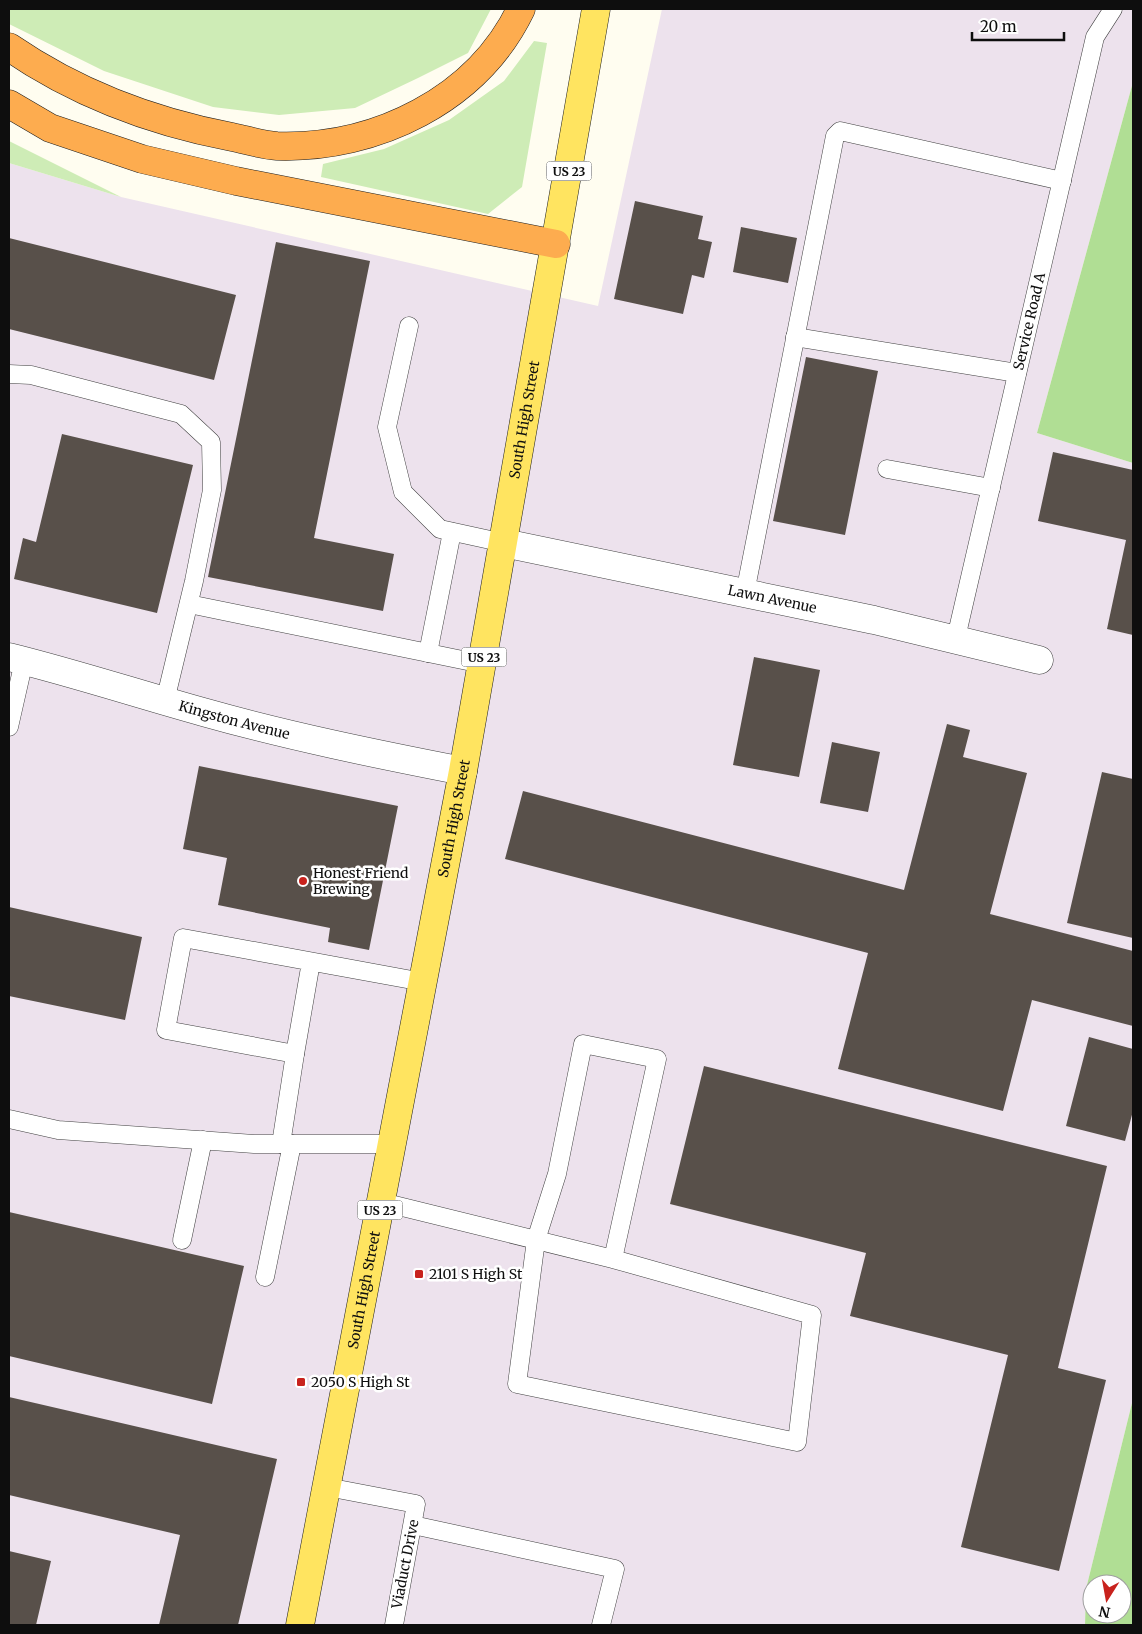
<svg xmlns="http://www.w3.org/2000/svg" width="1142" height="1634" viewBox="0 0 1142 1634" font-family="Merriweather,serif">
<style>
.industrial{fill:#ede2ed}
.green{fill:#ceecb6}
.forest{fill:#b0de94;fill-rule:evenodd}
.building{fill:#58504a}
.lines{fill:none;stroke-linecap:round;stroke-linejoin:round}
.lane-casing{stroke:#414141;stroke-width:19}
.street-casing{stroke:#414141;stroke-width:29}
.primary-casing{stroke:#1f1f1f;stroke-width:29}
.highway-casing{stroke:#1f1f1f;stroke-width:29}
.lane{stroke:#fff;stroke-width:18}
.street{stroke:#fff;stroke-width:28}
.primary{stroke:#ffe460;stroke-width:28}
.highway{stroke:#fdac4f;stroke-width:28}
.poi-dot{fill:#c8221d;stroke:#fff;stroke-width:2}
.labels{text-anchor:middle;dominant-baseline:central;stroke-width:5;stroke-linejoin:round;paint-order:stroke}
.shield{fill:#fff;stroke:#565656;stroke-width:1}
.shield-label{font-size:12px;font-weight:bold;fill:#0e0e0e}
.street-label{font-size:14px;fill:#0e0e0e;stroke:#fff}
.poi-label{font-size:14px;fill:#0e0e0e;stroke:#fff;text-anchor:start}
</style>
<rect width="100%" height="100%" fill="#fffdf0"/>
<path class="industrial" d="M 662,9 L 1133,9 L 1133,82 L 1037,433 L 1133,463 L 1133,1399 L 1086,1589 L 1085,1625 L 9,1625 L 9,163 L 121,197 L 598,306 Z"/>
<path class="green" d="M 9,9 L 491,9 L 468,53 L 418,78 L 355,108 L 279,115 L 213,107 L 104,71 L 9,24 Z
M 534,41 L 547,43 L 522,187 L 488,214 L 321,177 L 323,164 L 384,149 L 449,120 L 504,81 Z
M 9,141 L 121,197 L 9,163 Z"/>
<path class="forest" d="M 1133,82 L 1133,463 L 1037,433 Z
M 1133,1399 L 1133,1625 L 1085,1625 L 1086,1589 ZM 1092,1584 L 1122,1584 L 1122,1614 L 1092,1614 Z"/>
<path class="building" d="M 635,201 L 703,216 L 698,239 L 712,242 L 704,278 L 692,275 L 683,314 L 614,299 Z
M 741,227 L 797,238 L 788,283 L 733,272 Z
M 9,238 L 236,295 L 214,380 L 9,329 Z
M 276,242 L 370,261 L 314,538 L 394,554 L 383,611 L 208,577 Z
M 806,357 L 878,371 L 845,535 L 773,521 Z
M 62,434 L 193,465 L 157,613 L 14,579 L 23,538 L 36,542 Z
M 1053,452 L 1133,470 L 1133,635 L 1107,629 L 1126,540 L 1038,521 Z
M 754,657 L 820,670 L 799,777 L 733,765 Z
M 947,724 L 970,730 L 963,757 L 1027,773 L 990,914 L 1133,951 L 1133,1026 L 1032,1000 L 1003,1111 L 838,1069 L 868,953 L 505,859 L 523,791 L 904,890 Z
M 832,742 L 880,752 L 868,812 L 820,803 Z
M 199,766 L 398,806 L 369,950 L 328,942 L 330,928 L 218,905 L 227,858 L 183,849 Z
M 1102,772 L 1133,779 L 1133,938 L 1067,923 Z
M 9,907 L 142,937 L 125,1020 L 9,996 Z
M 1089,1037 L 1133,1049 L 1133,1111 L 1125,1141 L 1066,1126 Z
M 704,1066 L 1107,1166 L 1058,1368 L 1106,1380 L 1059,1571 L 961,1547 L 1008,1355 L 850,1316 L 866,1253 L 670,1204 Z
M 9,1212 L 244,1266 L 212,1404 L 9,1356 Z
M 9,1397 L 277,1459 L 238,1625 L 159,1625 L 180,1535 L 9,1495 Z
M 9,1551 L 51,1561 L 36,1625 L 9,1625 Z"/>
<g class="lines">
<g class="lane-casing">
<g id="lane">
<path d="M 409,326 L 387,427 L 403,492 L 440,529 L 504,543"/>
<path d="M 795,337 L 1017,373"/>
<path d="M 9,374 L 31,375 L 181,414 L 211,442 L 212,490 L 194,581 L 165,701"/>
<path d="M 887,469 L 991,488"/>
<path d="M 745,593 L 835,136 L 840,131 L 1062,181"/>
<path d="M 189,604 L 482,664"/>
<path id="s1" d="M 956,638 L 1095,37 L 1113,9"/>
<path d="M 428,653 L 452,532"/>
<path d="M 9,727 L 24,661"/>
<path d="M 311,962 L 295,1054 L 166,1030 L 183,938 L 423,982"/>
<path d="M 9,1119 L 58,1130 L 254,1144 L 393,1144"/>
<path d="M 281,1144 L 295,1054"/>
<path d="M 382,1202 L 613,1259 L 657,1059 L 583,1044 L 557,1174 L 536,1240 L 517,1384 L 797,1442 L 812,1315 L 613,1259"/>
<path d="M 182,1240 L 203,1140"/>
<path d="M 265,1277 L 292,1144"/>
<path d="M 327,1487 L 416,1504 L 394,1625"/>
<path d="M 413,1525 L 615,1569 L 601,1625"/>
</g>
</g>
<g class="street-casing">
<g id="street">
<path id="s2" d="M 504,543 L 874,620 L 1039,660"/>
<path id="s3" d="M 9,657 C 74,673 138,694 203,712 C 288,736 376,754 463,771"/>
</g>
</g>
<g class="primary-casing">
<g id="primary">
<path id="s4" d="M 300,1625 L 463,771 L 596,9"/>
</g>
</g>
<g class="highway-casing">
<path id="highway" d="M 9,47 C 76,93 153,122 232,137 C 247,140 262,145 277,146 C 376,149 477,100 521,9
M 9,104 L 50,128 L 142,159 L 236,181 L 556,244"/>
</g>
<use href="#lane" class="lane"/>
<use href="#street" class="street"/>
<use href="#primary" class="primary"/>
<use href="#highway" class="highway"/>
</g>
<g class="poi-dot">
<circle cx="303" cy="881" r="5"/>
<rect x="414" y="1269" width="10" height="10" rx="2.5"/>
<rect x="296" y="1377" width="10" height="10" rx="2.5"/>
</g>
<g class="labels">
<g class="shield">
<rect x="546.5" y="161.5" width="45" height="19" rx="4"/>
<rect x="461.5" y="647.5" width="45" height="19" rx="4"/>
<rect x="357.5" y="1200.5" width="45" height="19" rx="4"/>
</g>
<g class="shield-label">
<text x="569" y="171">US 23</text>
<text x="484" y="657">US 23</text>
<text x="380" y="1210">US 23</text>
</g>
<g class="street-label">
<text stroke="none"><textPath href="#s1" startOffset="325">Service Road A</textPath></text>
<text stroke="none"><textPath href="#s4" startOffset="1226">South High Street</textPath></text>
<text stroke="none"><textPath href="#s2" startOffset="274">Lawn Avenue</textPath></text>
<text stroke="none"><textPath href="#s3" startOffset="234">Kingston Avenue</textPath></text>
<text stroke="none"><textPath href="#s4" startOffset="821">South High Street</textPath></text>
<text stroke="none"><textPath href="#s4" startOffset="341">South High Street</textPath></text>
<text transform="translate(405 1564) rotate(-79)">Viaduct Drive</text>
</g>
<g class="poi-label">
<text x="313" y="873">Honest Friend<tspan x="313" dy="16">Brewing</tspan></text>
<text x="429" y="1274">2101 S High St</text>
<text x="311" y="1382">2050 S High St</text>
</g>
</g>
<rect width="1142" height="1634" fill="none" stroke="#0e0e0e" stroke-width="20"/>
<g transform="translate(1107 1599) rotate(191)"><circle r="24" fill="#ffffff" stroke="#9f9f9f"/>
<path d="M0-4L9 19L0 12L-9 19Z" fill="#c8221d"/>
<text y="-8" font-size="14" font-weight="bold" text-anchor="middle" fill="#0e0e0e">N</text>
</g>
<path d="M972 32v8h92v-8" fill="none" stroke="#0e0e0e" stroke-width="2.5"/>
<text x="980" y="32" font-size="15" fill="#0e0e0e" stroke="#ffffff" stroke-width="4" paint-order="stroke">20 m</text>
</svg>
